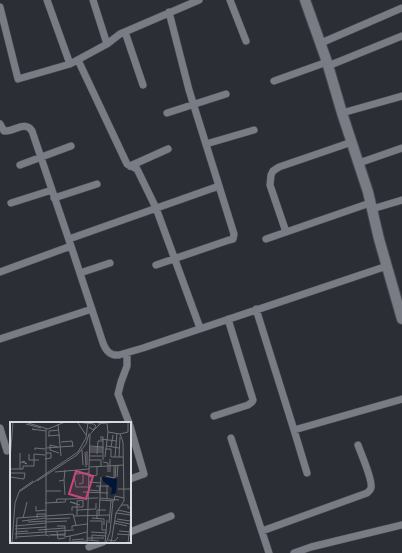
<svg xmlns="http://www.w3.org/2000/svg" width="402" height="553" viewBox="0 0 402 553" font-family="'Roboto Condensed',sans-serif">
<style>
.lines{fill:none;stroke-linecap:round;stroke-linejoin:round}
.street-casing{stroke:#48494f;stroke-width:8}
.secondary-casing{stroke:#48494f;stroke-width:12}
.street{stroke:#7a7c85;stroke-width:7}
.secondary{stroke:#7a7c85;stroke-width:10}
.inset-road{fill:none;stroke:#717279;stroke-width:1}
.view{fill:#c8487c;fill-opacity:0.15;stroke:#c8487c;stroke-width:2}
.inset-edge{fill:none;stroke:#d8d9de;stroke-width:2}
</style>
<rect width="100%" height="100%" fill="#2c2e35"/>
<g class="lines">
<g class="street-casing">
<path id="street" d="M 47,0 L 70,64
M 93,0 L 107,44
M 230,0 L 246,41
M 0,7 L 18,79 L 70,64 L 107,44 L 120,34 L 199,0
M 125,32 L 143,85
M 321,43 L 402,8
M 78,60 L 127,164 L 137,169 L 156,208 L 200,328
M 328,66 L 402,36
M 274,81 L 327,62
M 167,113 L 226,94
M 342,113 L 402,96
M 0,124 L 4,131 C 14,132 25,120 32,131 L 71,246 L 103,343 C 106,351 110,356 119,355 L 143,348 L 387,266
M 206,144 L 254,130
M 359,163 L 402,148
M 20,165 L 71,146
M 130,166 L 168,149
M 54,198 L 97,184
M 11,203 L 52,190
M 372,209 L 402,200
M 286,232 L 270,185 L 271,175 L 273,171 L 279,167 L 352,142
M 69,239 L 219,186
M 266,239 L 370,203
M 156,265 L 229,240 L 233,239 L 234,234 L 189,90 L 169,12
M 0,272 L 71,246
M 80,273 L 110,263
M 256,309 L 294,430 L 307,473
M 0,339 L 92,309
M 127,353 L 127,366 L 121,382 L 118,394 L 129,423
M 214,416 L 248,405 L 252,402 L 253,400 L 228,319
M 130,426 L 144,474 L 130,479
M 0,428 L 7,451
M 294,430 L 402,399
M 231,438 L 269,553
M 262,531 L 367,493 C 369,491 370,491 371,488 C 373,480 361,454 358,445
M 130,532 L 171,516
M 89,547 L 103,542
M 294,553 L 311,547 L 402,525"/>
</g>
<g class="secondary-casing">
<path id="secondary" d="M 305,0 L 327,62 L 342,113 L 368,192 L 379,239 L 402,319"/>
</g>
<use href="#street" class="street"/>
<use href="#secondary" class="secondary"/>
</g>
<g transform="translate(10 422)">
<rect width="121" height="121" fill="#2c2e35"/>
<path d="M 92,55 L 107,57 L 106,71 L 101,73 L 102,66 L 93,59 Z" fill="#001539"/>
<path class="inset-road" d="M 15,0 L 38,7 L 55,0M 66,0 L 84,2 L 86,4 L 83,8 L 79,5M 68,1 L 76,13M 16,2 L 31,6M 48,2 L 51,34M 88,2 L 106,0M 97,2 L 98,10 L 110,12 L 113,20 L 114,79 L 106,91 L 101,121M 36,7 L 36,113 L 39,114M 25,8 L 22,7 L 36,9M 81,11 L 90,2M 110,12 L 118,10 L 118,0M 38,14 L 50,13M 39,14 L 39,9 L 49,8M 90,15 L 93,15 L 93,38M 90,17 L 107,19M 51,20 L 62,19 L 63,25M 80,24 L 93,25M 97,24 L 109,26M 48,25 L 40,23 L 40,28 L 49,31M 101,25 L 103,13M 36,26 L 63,24M 79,26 L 94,26M 95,27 L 101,27 L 101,35 L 113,35M 25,28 L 25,26 L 35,27M 72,28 L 73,43M 79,28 L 93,28M 77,29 L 77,43M 75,30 L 76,45M 79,30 L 93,30M 10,31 L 10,47M 19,32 L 19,38 L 29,38M 87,32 L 88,19 L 93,19M 79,34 L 92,34M 95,35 L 98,10M 105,35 L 107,11M 109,35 L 110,15M 35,37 L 41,36 L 41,31 L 36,31M 0,38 L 3,0M 79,38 L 91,38 L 91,44M 93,40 L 98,41 L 98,50M 10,41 L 14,39 L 17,42 L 12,40M 80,45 L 114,43M 0,47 L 13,47 L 13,44 L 24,44 L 24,32 L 35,33M 66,48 L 66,52 L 79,51M 45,50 L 79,47M 100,50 L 100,37M 0,51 L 15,51 L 14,57 L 0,55M 0,54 L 0,87M 64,54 L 66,65 L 79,65M 96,54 L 104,56 L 104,44M 79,55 L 87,53 L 87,45M 107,55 L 108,43M 105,56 L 106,43M 54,58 L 55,73M 27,59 L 67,33 L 76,22 L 79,12M 49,59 L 54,58 L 55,48M 79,60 L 91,61M 69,62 L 73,61 L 73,51M 86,64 L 99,64M 108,67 L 121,67M 79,68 L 90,69 L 89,64M 9,69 L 23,59M 36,69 L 51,69M 73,70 L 98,71M 90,76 L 109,78M 97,77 L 97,64M 90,78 L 104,79 L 105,74 L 114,76M 46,80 L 47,77 L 56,77M 35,81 L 55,80 L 56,77 L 88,76M 65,81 L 60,80 L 70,83M 111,83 L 118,83 L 118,86 L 121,86M 26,84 L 26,89 L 36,88M 67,88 L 86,87 L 86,81M 108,88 L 121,91M 62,89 L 62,85 L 73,85M 106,91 L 121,93M 67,93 L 67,79 L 73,78 L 73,85M 89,93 L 91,55M 63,94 L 100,93M 13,96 L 17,80M 27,96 L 27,92 L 36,92M 82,96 L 94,97 L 94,103M 36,97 L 60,96M 87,97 L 87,88 L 96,88M 107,97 L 120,99M 12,99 L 36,96M 80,99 L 92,99 L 92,108 L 96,108M 105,99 L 120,102M 18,100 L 36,99M 36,100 L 57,99M 99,101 L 101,79M 104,101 L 117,104M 5,104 L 36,101M 47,104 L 55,104 L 55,115 L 60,114 L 60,121M 5,107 L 36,105M 62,107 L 62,104 L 77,102M 28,108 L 55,106M 47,109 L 48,117 L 55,116M 109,109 L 121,110M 6,110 L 18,109M 81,110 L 97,111M 5,112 L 64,108M 107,112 L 121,113M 39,113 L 55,112M 41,113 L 55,113M 60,114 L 77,110M 6,115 L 36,113M 77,116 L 94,116M 6,117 L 7,96 L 63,92 L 66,103M 62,118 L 74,117M 77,118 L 89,119M 98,118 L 105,119 L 108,115M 82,119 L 82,113 L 96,114M 61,120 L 77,119M 2,121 L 5,81 L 9,70 L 68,30 L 76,16 L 78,0M 77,121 L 80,11M 95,121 L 97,98M 96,121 L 100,110 L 103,79M 118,121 L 121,96"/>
<path class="view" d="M 66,49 L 83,54 L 76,77 L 59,72 Z"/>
<rect width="121" height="121" class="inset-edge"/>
</g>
</svg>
